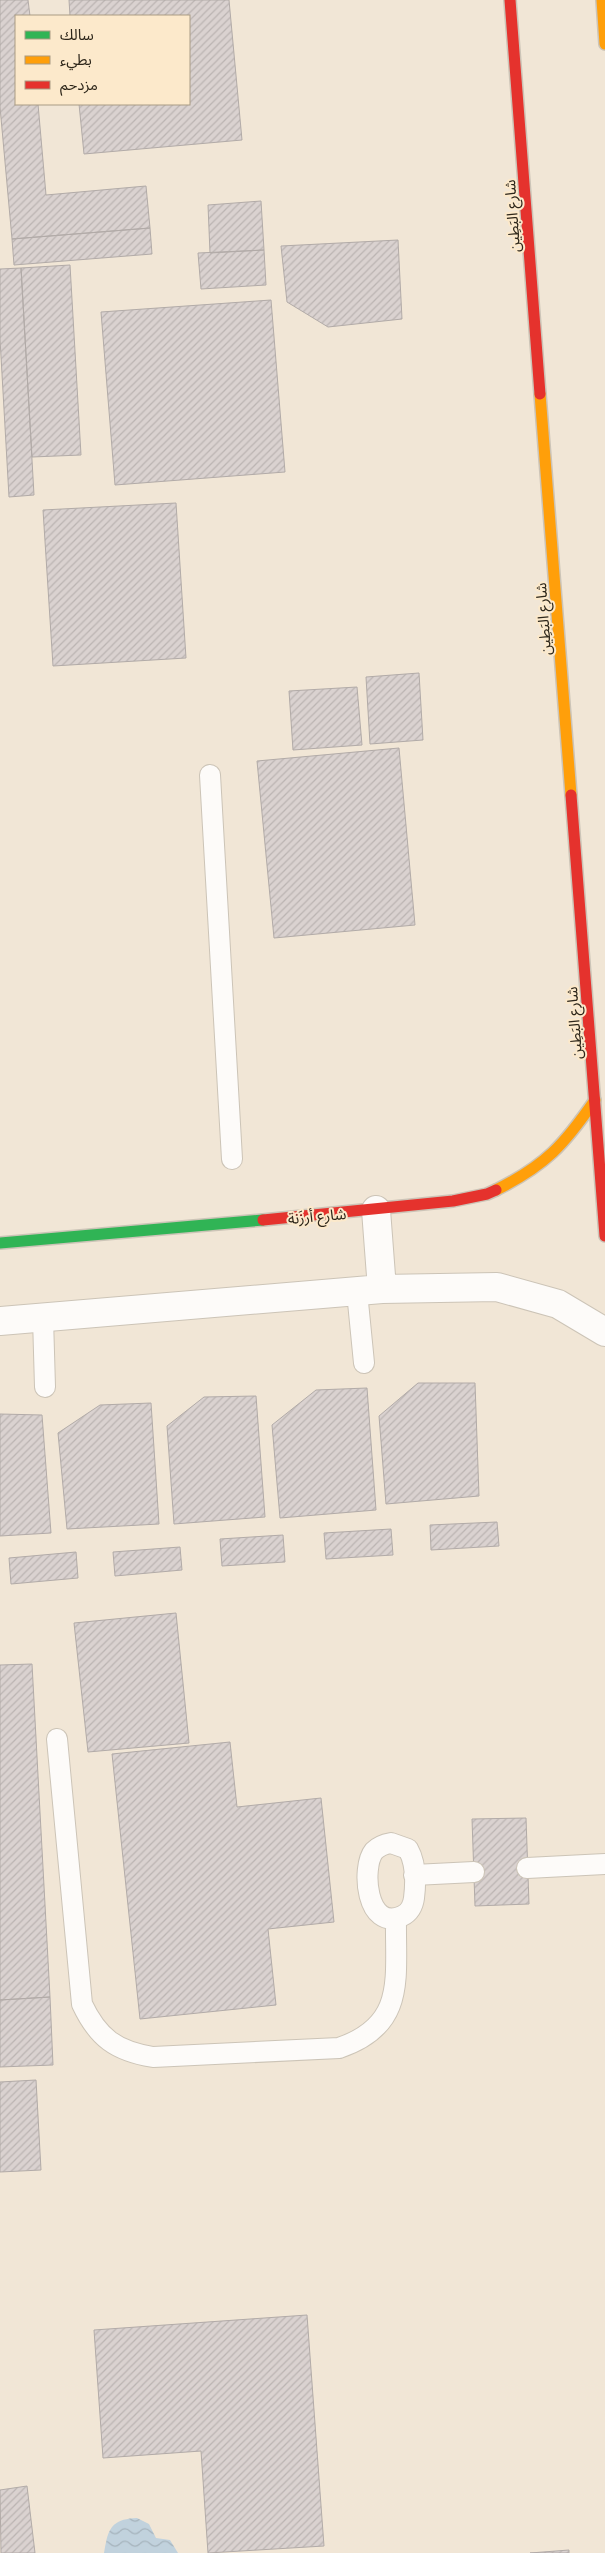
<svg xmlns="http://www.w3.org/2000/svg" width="605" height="2553" viewBox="0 0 605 2553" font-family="Mulish,'Noto Sans Arabic',sans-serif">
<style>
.water{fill:url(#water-waves)}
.building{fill:url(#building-hatch);stroke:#b2aba8}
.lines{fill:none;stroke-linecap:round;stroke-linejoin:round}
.lane-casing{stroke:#ccc4b7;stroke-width:22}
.street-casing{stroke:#ccc4b7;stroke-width:30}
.fast-casing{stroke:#ccc4b7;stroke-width:14}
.slow-casing{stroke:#ccc4b7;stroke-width:14}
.jam-casing{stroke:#ccc4b7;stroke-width:14}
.lane{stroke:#fdfbf9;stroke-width:20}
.street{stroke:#fdfbf9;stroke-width:28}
.fast{stroke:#30b455;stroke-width:11}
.slow{stroke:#ff9f0a;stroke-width:11}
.jam{stroke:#e5322d;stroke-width:11}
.labels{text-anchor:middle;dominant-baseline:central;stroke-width:4;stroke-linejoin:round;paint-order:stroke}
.street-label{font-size:15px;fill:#2d261a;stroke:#fce9cb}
</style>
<defs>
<pattern id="water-waves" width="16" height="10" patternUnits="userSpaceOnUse" patternTransform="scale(1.25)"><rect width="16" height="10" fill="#c1d2dd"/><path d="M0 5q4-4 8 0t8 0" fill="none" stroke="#a6b4bd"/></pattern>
<pattern id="building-hatch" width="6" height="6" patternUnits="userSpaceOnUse" patternTransform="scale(1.25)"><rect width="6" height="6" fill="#dad2d0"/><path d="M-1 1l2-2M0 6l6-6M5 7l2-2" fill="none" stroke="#bbb4b2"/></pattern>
</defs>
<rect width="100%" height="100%" fill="#f1e6d6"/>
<path class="water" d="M 137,2518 L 149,2524 L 156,2538 L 170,2540 L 178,2553 L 104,2553 C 108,2529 111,2519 137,2518 Z"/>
<path class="building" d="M 0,0 L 28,0 L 30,16 L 16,16 L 16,104 L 38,104 L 46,195 L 146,186 L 150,228 L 12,239 L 0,107 Z
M 69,0 L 229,0 L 242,140 L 84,154 L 79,104 L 189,104 L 189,16 L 70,16 Z
M 261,201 L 264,250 L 210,253 L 208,205 Z
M 150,228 L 152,254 L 14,265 L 12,239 Z
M 398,240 L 402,319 L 328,327 L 287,302 L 281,246 Z
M 264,250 L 266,285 L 201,289 L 198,253 Z
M 70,265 L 81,455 L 32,457 L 21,268 Z
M 21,268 L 34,495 L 9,497 L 0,339 L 0,269 Z
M 271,300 L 285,472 L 115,485 L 101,312 Z
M 176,503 L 186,658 L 53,666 L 43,510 Z
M 419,673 L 423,740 L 370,744 L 366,677 Z
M 357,687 L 362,745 L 293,750 L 289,691 Z
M 399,748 L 415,925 L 274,938 L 257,761 Z
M 418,1383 L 475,1383 L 479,1496 L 386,1504 L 379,1416 Z
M 367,1388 L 376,1510 L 280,1518 L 272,1425 L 316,1390 Z
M 256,1396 L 265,1517 L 174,1524 L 167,1426 L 204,1397 Z
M 151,1403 L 159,1524 L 67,1529 L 58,1433 L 100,1405 Z
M 0,1414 L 42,1415 L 51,1533 L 0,1536 Z
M 497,1522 L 499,1546 L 431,1550 L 430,1525 Z
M 391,1529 L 393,1555 L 326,1559 L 324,1533 Z
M 283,1535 L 285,1562 L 222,1566 L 220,1539 Z
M 180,1547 L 182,1570 L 115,1576 L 113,1552 Z
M 76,1552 L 78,1578 L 11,1584 L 9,1558 Z
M 176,1613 L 189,1743 L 88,1752 L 74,1623 Z
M 32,1664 L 50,1997 L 0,2000 L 0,1665 Z
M 230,1742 L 237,1807 L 321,1798 L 334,1922 L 268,1929 L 276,2005 L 140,2019 L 112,1754 Z
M 526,1818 L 529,1904 L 475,1906 L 472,1819 Z
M 50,1997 L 53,2065 L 0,2067 L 0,2000 Z
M 36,2080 L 41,2170 L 0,2172 L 0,2082 Z
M 307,2315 L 324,2546 L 208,2553 L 201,2451 L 103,2458 L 94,2330 Z
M 27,2486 L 35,2553 L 1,2553 L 0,2490 Z
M 569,2550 L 569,2553 L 530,2553 Z"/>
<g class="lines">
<g class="lane-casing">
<path id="lane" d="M 210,775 L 232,1159
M 357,1292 L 364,1363
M 43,1318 L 45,1387
M 57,1739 L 82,2004 C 98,2038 116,2051 153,2057 L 339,2048 C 407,2025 395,1978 396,1918
M 391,1843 L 408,1849 C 416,1863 416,1882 414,1898 C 413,1906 409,1913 402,1916 C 366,1932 361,1867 374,1851 C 379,1846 385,1844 391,1843 Z
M 527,1868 L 605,1864
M 414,1875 L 474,1872"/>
</g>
<g class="street-casing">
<path id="street" d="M 376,1210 L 382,1289
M 0,1321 L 382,1289 L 497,1287 L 558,1304 L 605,1332"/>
</g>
<g class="fast-casing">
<path id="fast" d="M 0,1243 L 263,1220"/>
</g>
<g class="slow-casing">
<path id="slow" d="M 602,0 L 605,44
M 540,394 L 571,795
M 496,1190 C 546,1165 564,1145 595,1100"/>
</g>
<g class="jam-casing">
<path id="jam" d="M 510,0 L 540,394
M 571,795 L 605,1236
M 263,1220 L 453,1201 L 487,1194 L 496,1190"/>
</g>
<use href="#lane" class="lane"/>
<use href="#street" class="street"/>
<use href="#fast" class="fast"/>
<use href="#slow" class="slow"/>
<use href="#jam" class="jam"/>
</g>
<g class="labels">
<g class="street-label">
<text transform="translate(512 216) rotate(-94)">شارع البَطِين</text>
<text transform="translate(543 619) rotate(-94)">شارع البَطِين</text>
<text transform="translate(574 1023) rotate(-94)">شارع البَطِين</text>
<text transform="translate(317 1216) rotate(-5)">شارع أرزَنة</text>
</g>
</g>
<rect x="15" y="15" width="175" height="90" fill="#fce9cb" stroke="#a99b84"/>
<rect x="25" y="31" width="25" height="8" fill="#30b455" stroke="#a99b84"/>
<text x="60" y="40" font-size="15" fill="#2d261a">سالك</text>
<rect x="25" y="56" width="25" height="8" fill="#ff9f0a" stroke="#a99b84"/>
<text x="60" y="65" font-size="15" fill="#2d261a">بطيء</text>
<rect x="25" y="81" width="25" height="8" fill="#e5322d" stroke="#a99b84"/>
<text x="60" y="90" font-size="15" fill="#2d261a">مزدحم</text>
</svg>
